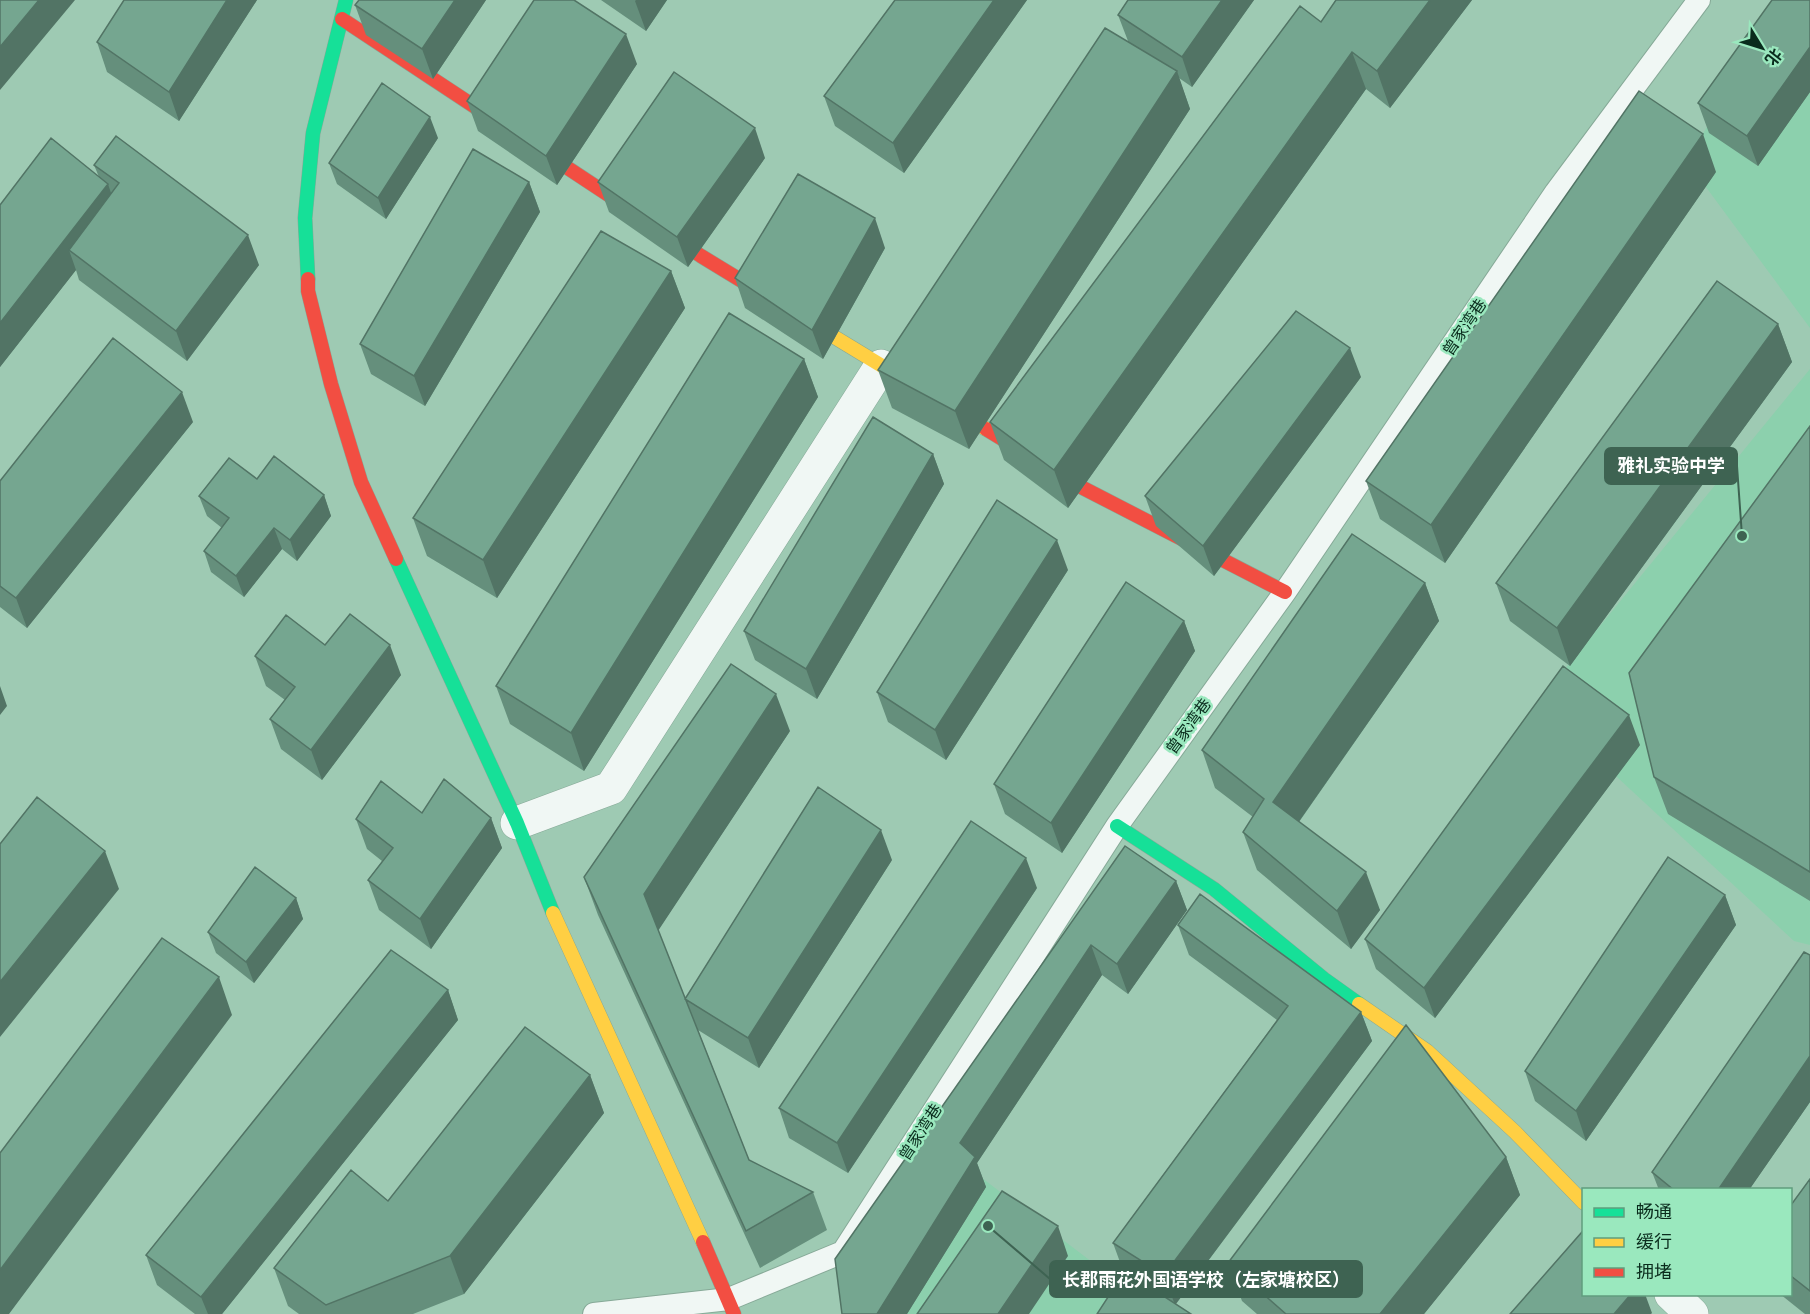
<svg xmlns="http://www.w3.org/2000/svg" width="1810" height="1314" viewBox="0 0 1810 1314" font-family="'Golos Text','Noto Sans SC',sans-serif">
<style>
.built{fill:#8cd0ad}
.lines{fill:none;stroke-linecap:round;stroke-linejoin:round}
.lane-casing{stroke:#86a997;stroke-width:24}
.street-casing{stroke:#86a997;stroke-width:34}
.fast-casing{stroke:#86a997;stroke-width:15}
.slow-casing{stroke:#86a997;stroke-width:15}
.jam-casing{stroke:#86a997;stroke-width:15}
.lane{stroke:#f0f7f4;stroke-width:22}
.street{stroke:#f0f7f4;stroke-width:33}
.fast{stroke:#16e098;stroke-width:14}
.slow{stroke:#ffcf43;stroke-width:14}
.jam{stroke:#f24e42;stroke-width:14}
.wall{fill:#658f7c}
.shaded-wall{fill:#527465}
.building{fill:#75a690;stroke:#527465;stroke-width:1.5}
.labels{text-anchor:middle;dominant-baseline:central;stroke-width:5;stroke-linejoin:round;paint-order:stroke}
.street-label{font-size:16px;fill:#0a2c1d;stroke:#9ae8be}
.leader{fill:none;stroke:#3e6352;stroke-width:2}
.callout-dot{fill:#3e6352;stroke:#9ae8be;stroke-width:2}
.callout{fill:#3e6352;stroke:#3e6352;stroke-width:2}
.callout-label{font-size:18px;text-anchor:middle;font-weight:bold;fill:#fff}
</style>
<rect width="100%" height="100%" fill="#9ecab3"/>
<path class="built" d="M 1788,0 L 1810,0 L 1810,328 L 1686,160 Z
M 1810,369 L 1810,945 L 1794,941 L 1537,703 Z
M 969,1168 L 1160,1314 L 850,1314 Z"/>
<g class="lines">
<g class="lane-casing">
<path id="lane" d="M 594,1314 L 729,1299 L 843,1252 L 1117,826 L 1285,592 L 1556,192 L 1699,0"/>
</g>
<g class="street-casing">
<path id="street" d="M 517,823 L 611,788 L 881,366
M 1671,1294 L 1692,1314"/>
</g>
<g class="fast-casing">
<path id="fast" d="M 308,279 L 305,218 L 313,133 L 346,0
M 396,559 L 517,823 L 553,913
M 1117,826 L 1214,889 L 1324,979 L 1359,1004"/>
</g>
<g class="slow-casing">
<path id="slow" d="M 765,295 L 986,429
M 553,913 L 703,1242
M 1359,1004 L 1427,1051 L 1515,1132 L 1584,1203"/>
</g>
<g class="jam-casing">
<path id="jam" d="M 342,19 L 701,256 L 765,295
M 308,279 L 308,291 L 331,384 L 361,482 L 396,559
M 986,429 L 1081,487 L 1285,592
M 703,1242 L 734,1314"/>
</g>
<use href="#lane" class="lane"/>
<use href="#street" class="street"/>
<use href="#fast" class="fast"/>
<use href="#slow" class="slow"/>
<use href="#jam" class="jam"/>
</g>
<path class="wall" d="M 257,0 L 179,121 L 107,72 L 97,42 Z
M 359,0 L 486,0 L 433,79 L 366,35 L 355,5 Z
M 601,0 L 667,0 L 646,31 Z
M 895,0 L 1027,0 L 904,173 L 835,126 L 824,96 Z
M 1128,0 L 1254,0 L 1192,87 L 1179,78 L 1190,109 L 969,449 L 892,408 L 878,370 L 1128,41 L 1118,15 Z
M 1336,0 L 1472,0 L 1390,108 L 1366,89 L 1068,508 L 1004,460 L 990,422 L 1321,22 Z
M 1810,0 L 1810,92 L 1758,166 L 1709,133 L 1698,103 Z
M 637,64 L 557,185 L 478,131 L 467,101 Z
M 438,138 L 386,219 L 337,184 L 329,163 Z
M 765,158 L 688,267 L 609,212 L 598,182 Z
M 94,165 L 259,265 L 187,361 L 79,280 L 76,270 L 0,367 L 0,205 L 99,177 Z
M 1716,172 L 1445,563 L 1380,519 L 1366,481 Z
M 529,182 L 540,212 L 425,406 L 371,374 L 360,344 Z
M 885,248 L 823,359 L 745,308 L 735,278 Z
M 671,271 L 685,308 L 497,598 L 427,556 L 413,518 Z
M 1778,324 L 1792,362 L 1570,666 L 1510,621 L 1496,583 Z
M 804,359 L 818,397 L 584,771 L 510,724 L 496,686 Z
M 1361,377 L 1214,576 L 1156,526 L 1145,496 Z
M 193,422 L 27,628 L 0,607 L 0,481 Z
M 1810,426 L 1810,901 L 1668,814 L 1654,777 Z
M 933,454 L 944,484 L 817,699 L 755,660 L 744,631 Z
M 257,479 L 324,495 L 331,516 L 297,561 L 282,549 L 244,597 L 211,572 L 204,551 L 222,528 L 207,516 L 199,496 Z
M 1068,570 L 946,760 L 888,722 L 877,692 Z
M 1425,583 L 1439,621 L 1299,822 L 1380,910 L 1351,949 L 1257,870 L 1243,832 L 1253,817 L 1215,788 L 1202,750 Z
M 1184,621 L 1195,651 L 1062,853 L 1005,814 L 994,784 Z
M 325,645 L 401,675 L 322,780 L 281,749 L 270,719 L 285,700 L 266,686 L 255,656 Z
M 790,731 L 658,930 L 685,998 L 892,860 L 759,1068 L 698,1030 L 749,1160 L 813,1192 L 827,1230 L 760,1268 L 598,915 L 584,877 Z
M 1640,745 L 1435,1018 L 1376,969 L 1365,939 Z
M 422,813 L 491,818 L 502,848 L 431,949 L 379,910 L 368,880 L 382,861 L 367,849 L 356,819 Z
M 1125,846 L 1176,881 L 1187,910 L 1128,994 L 1102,975 L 977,1163 L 986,1187 L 907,1314 L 842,1314 Z
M 1037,888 L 848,1173 L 789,1138 L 779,1108 Z
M 1725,895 L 1736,925 L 1586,1141 L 1535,1101 L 1525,1071 Z
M 296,898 L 303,919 L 254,983 L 216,953 L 208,932 Z
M 1178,925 L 1361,1012 L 1372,1041 L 1176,1304 L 1124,1273 L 1113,1243 L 1277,1020 L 1189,955 Z
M 1810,955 L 1810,1102 L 1749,1190 L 1659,1190 L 1652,1172 Z
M 448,990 L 458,1020 L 222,1314 L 195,1314 L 157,1285 L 146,1255 Z
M 590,1075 L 604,1113 L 464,1294 L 413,1314 L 299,1314 L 288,1306 L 274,1268 L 388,1201 Z
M 1506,1157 L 1520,1195 L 1424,1314 L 1257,1314 L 1242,1301 L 1228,1263 Z
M 1810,1179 L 1810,1314 L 1805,1314 L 1780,1294 L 1791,1294 L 1791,1205 Z"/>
<path class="shaded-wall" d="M 39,0 L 75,0 L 0,90 L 0,47 Z
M 227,0 L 257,0 L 179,121 L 169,92 Z
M 455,0 L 486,0 L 433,79 L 422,49 Z
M 636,0 L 667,0 L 646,31 L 635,1 Z
M 994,0 L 1027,0 L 904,173 L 893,143 Z
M 1222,0 L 1254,0 L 1192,87 L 1182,57 Z
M 1430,0 L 1472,0 L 1390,108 L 1377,71 Z
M 626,34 L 637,64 L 557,185 L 546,156 Z
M 1810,47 L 1810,92 L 1758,166 L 1747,136 Z
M 1352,52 L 1366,89 L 1068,508 L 1054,470 Z
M 1177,71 L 1190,109 L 969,449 L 955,411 Z
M 430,117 L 438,138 L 386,219 L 378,198 Z
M 755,128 L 765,158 L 688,267 L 677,237 Z
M 1703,134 L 1716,172 L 1445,563 L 1431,525 Z
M 529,182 L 540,212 L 425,406 L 414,376 Z
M 108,184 L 118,214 L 69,250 L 76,270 L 0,367 L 0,323 Z
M 875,218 L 885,248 L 823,359 L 812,330 Z
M 248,235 L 259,265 L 187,361 L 176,331 Z
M 671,271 L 685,308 L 497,598 L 483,560 Z
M 1778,324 L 1792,362 L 1570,666 L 1557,628 Z
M 1350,348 L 1361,377 L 1214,576 L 1203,546 Z
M 804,359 L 818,397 L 584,771 L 571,733 Z
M 182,392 L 193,422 L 27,628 L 16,598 Z
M 933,454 L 944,484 L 817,699 L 806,669 Z
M 324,495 L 331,516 L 297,561 L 290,540 Z
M 274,528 L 282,549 L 244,597 L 236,576 Z
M 1057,540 L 1068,570 L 946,760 L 935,730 Z
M 1425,583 L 1439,621 L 1286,840 L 1273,802 Z
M 1184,621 L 1195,651 L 1062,853 L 1051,823 Z
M 390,645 L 401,675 L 322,780 L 311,750 Z
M 0,686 L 7,706 L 0,715 Z
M 776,694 L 790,731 L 658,931 L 644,894 Z
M 1629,715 L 1640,745 L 1435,1018 L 1424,988 Z
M 491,818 L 502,848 L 431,949 L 420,919 Z
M 881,830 L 892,860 L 759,1068 L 748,1038 Z
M 105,851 L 119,889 L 0,1037 L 0,982 Z
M 1026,858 L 1037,888 L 848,1173 L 837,1143 Z
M 1366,872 L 1380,910 L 1351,949 L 1337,911 Z
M 1176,881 L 1187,910 L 1128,994 L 1117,964 Z
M 1725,895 L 1736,925 L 1586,1141 L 1576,1111 Z
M 296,898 L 303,919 L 254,983 L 246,962 Z
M 1091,945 L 1102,975 L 977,1163 L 986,1187 L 907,1314 L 877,1314 L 960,1143 Z
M 219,977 L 232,1015 L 9,1314 L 0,1314 L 0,1270 Z
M 448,990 L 458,1020 L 222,1314 L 208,1314 L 201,1297 Z
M 1361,1012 L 1372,1041 L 1175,1305 L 1164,1275 Z
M 1810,1056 L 1810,1102 L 1749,1190 L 1718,1190 Z
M 590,1075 L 604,1113 L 464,1294 L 450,1256 Z
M 1506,1157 L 1520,1195 L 1424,1314 L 1380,1314 Z
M 1058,1226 L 1068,1256 L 1029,1314 L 998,1314 Z
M 1631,1294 L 1645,1294 L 1652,1313 L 1651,1314 L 1614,1314 Z"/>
<path class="building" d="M 0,0 L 39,0 L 0,47 Z
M 124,0 L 227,0 L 169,92 L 97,42 Z
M 359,0 L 455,0 L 422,49 L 355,5 Z
M 534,0 L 574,0 L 626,34 L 546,156 L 467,101 Z
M 895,0 L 994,0 L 893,143 L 824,96 Z
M 1128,0 L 1222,0 L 1182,57 L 1118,15 Z
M 1336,0 L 1430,0 L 1377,71 L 1352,52 L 1054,470 L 990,422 L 1300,6 L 1321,22 Z
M 1772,0 L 1810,0 L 1810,47 L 1747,136 L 1698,103 Z
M 1105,28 L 1177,71 L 955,411 L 878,370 Z
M 674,72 L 755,128 L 677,237 L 598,182 Z
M 382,83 L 430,117 L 378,198 L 329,163 Z
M 1639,91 L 1703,134 L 1431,525 L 1366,481 Z
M 116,136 L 248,235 L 176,331 L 69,250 L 119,183 L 94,165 Z
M 51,138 L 108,184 L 0,323 L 0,205 Z
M 473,149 L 529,182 L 414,376 L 360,344 Z
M 798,174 L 875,218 L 812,330 L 735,278 Z
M 601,231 L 671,271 L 483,560 L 413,518 Z
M 1717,281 L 1778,324 L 1557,628 L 1496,583 Z
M 1296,311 L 1350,348 L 1203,546 L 1145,496 Z
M 729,313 L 804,359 L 571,733 L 496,686 Z
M 113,338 L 182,392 L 16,598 L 0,586 L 0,481 Z
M 873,417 L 933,454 L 806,669 L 744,631 Z
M 1810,426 L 1810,872 L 1654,777 L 1629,673 Z
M 274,456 L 324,495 L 290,540 L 274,528 L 236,576 L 204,551 L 229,518 L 199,496 L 229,458 L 257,479 Z
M 997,500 L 1057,540 L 935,730 L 877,692 Z
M 1352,534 L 1425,583 L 1273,802 L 1366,872 L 1337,911 L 1243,832 L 1264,799 L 1202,750 Z
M 1126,582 L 1184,621 L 1051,823 L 994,784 Z
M 350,614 L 390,645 L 311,750 L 270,719 L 295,687 L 255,656 L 286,615 L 325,645 Z
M 731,664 L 776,694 L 644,894 L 749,1160 L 813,1192 L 746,1231 L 584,877 Z
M 1563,666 L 1629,715 L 1424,988 L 1365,939 Z
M 444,779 L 491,818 L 420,919 L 368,880 L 393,848 L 356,819 L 381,781 L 422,813 Z
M 818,787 L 881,830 L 748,1038 L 685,999 Z
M 37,797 L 105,851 L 0,982 L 0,844 Z
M 971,821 L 1026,858 L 837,1143 L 779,1108 Z
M 1125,846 L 1176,881 L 1117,964 L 1091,945 L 960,1143 L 975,1157 L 877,1314 L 842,1314 L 835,1259 Z
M 1668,857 L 1725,895 L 1576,1111 L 1525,1071 Z
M 255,867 L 296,898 L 246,962 L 208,932 Z
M 1200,894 L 1361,1012 L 1164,1275 L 1113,1243 L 1288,1006 L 1178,925 Z
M 162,938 L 219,977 L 0,1270 L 0,1153 Z
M 391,950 L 448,990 L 201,1297 L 146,1255 Z
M 1804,952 L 1810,955 L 1810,1056 L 1718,1190 L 1674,1190 L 1652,1172 Z
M 1406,1025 L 1506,1157 L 1380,1314 L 1286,1314 L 1228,1263 Z
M 525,1027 L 590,1075 L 450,1256 L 326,1305 L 274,1268 L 351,1170 L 388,1201 Z
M 1810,1179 L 1810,1291 L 1791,1276 L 1791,1205 Z
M 1002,1191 L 1058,1226 L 998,1314 L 917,1314 Z
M 1582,1232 L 1584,1233 L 1584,1294 L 1631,1294 L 1614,1314 L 1510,1314 Z
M 1125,1271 L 1191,1314 L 1097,1314 Z"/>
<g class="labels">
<g class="street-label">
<text transform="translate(1464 327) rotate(-56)">曾家湾巷</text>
<text transform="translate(1188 726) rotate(-54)">曾家湾巷</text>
<text transform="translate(920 1132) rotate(-57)">曾家湾巷</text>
</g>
</g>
<path class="leader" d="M1742 536L1737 466M988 1226L1050 1279"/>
<g class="callout-dot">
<circle cx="1742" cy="536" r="6"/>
<circle cx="988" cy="1226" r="6"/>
</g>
<g class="callout">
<rect x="1605" y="448" width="132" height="36" rx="6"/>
<rect x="1050" y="1261" width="312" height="36" rx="6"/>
</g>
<g class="callout-label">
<text x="1671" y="472">雅礼实验中学</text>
<text x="1206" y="1286">长郡雨花外国语学校（左家塘校区）</text>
</g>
<rect x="1582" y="1188" width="210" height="108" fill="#9ae8be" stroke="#609d7e" stroke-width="1.5"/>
<rect x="1594" y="1208" width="30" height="9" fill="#16e098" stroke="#609d7e" stroke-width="1.5"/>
<text x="1636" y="1218" font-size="18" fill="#0a2c1d">畅通</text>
<rect x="1594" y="1238" width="30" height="9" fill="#ffcf43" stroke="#609d7e" stroke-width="1.5"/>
<text x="1636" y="1248" font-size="18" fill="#0a2c1d">缓行</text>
<rect x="1594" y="1268" width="30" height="9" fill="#f24e42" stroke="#609d7e" stroke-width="1.5"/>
<text x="1636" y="1278" font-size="18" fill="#0a2c1d">拥堵</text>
<g transform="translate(1762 48) rotate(128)" stroke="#9ae8be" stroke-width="4.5" paint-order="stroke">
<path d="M0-4.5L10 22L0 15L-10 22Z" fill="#0a2c1d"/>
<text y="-9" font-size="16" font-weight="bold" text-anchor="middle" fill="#0a2c1d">北</text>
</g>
</svg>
